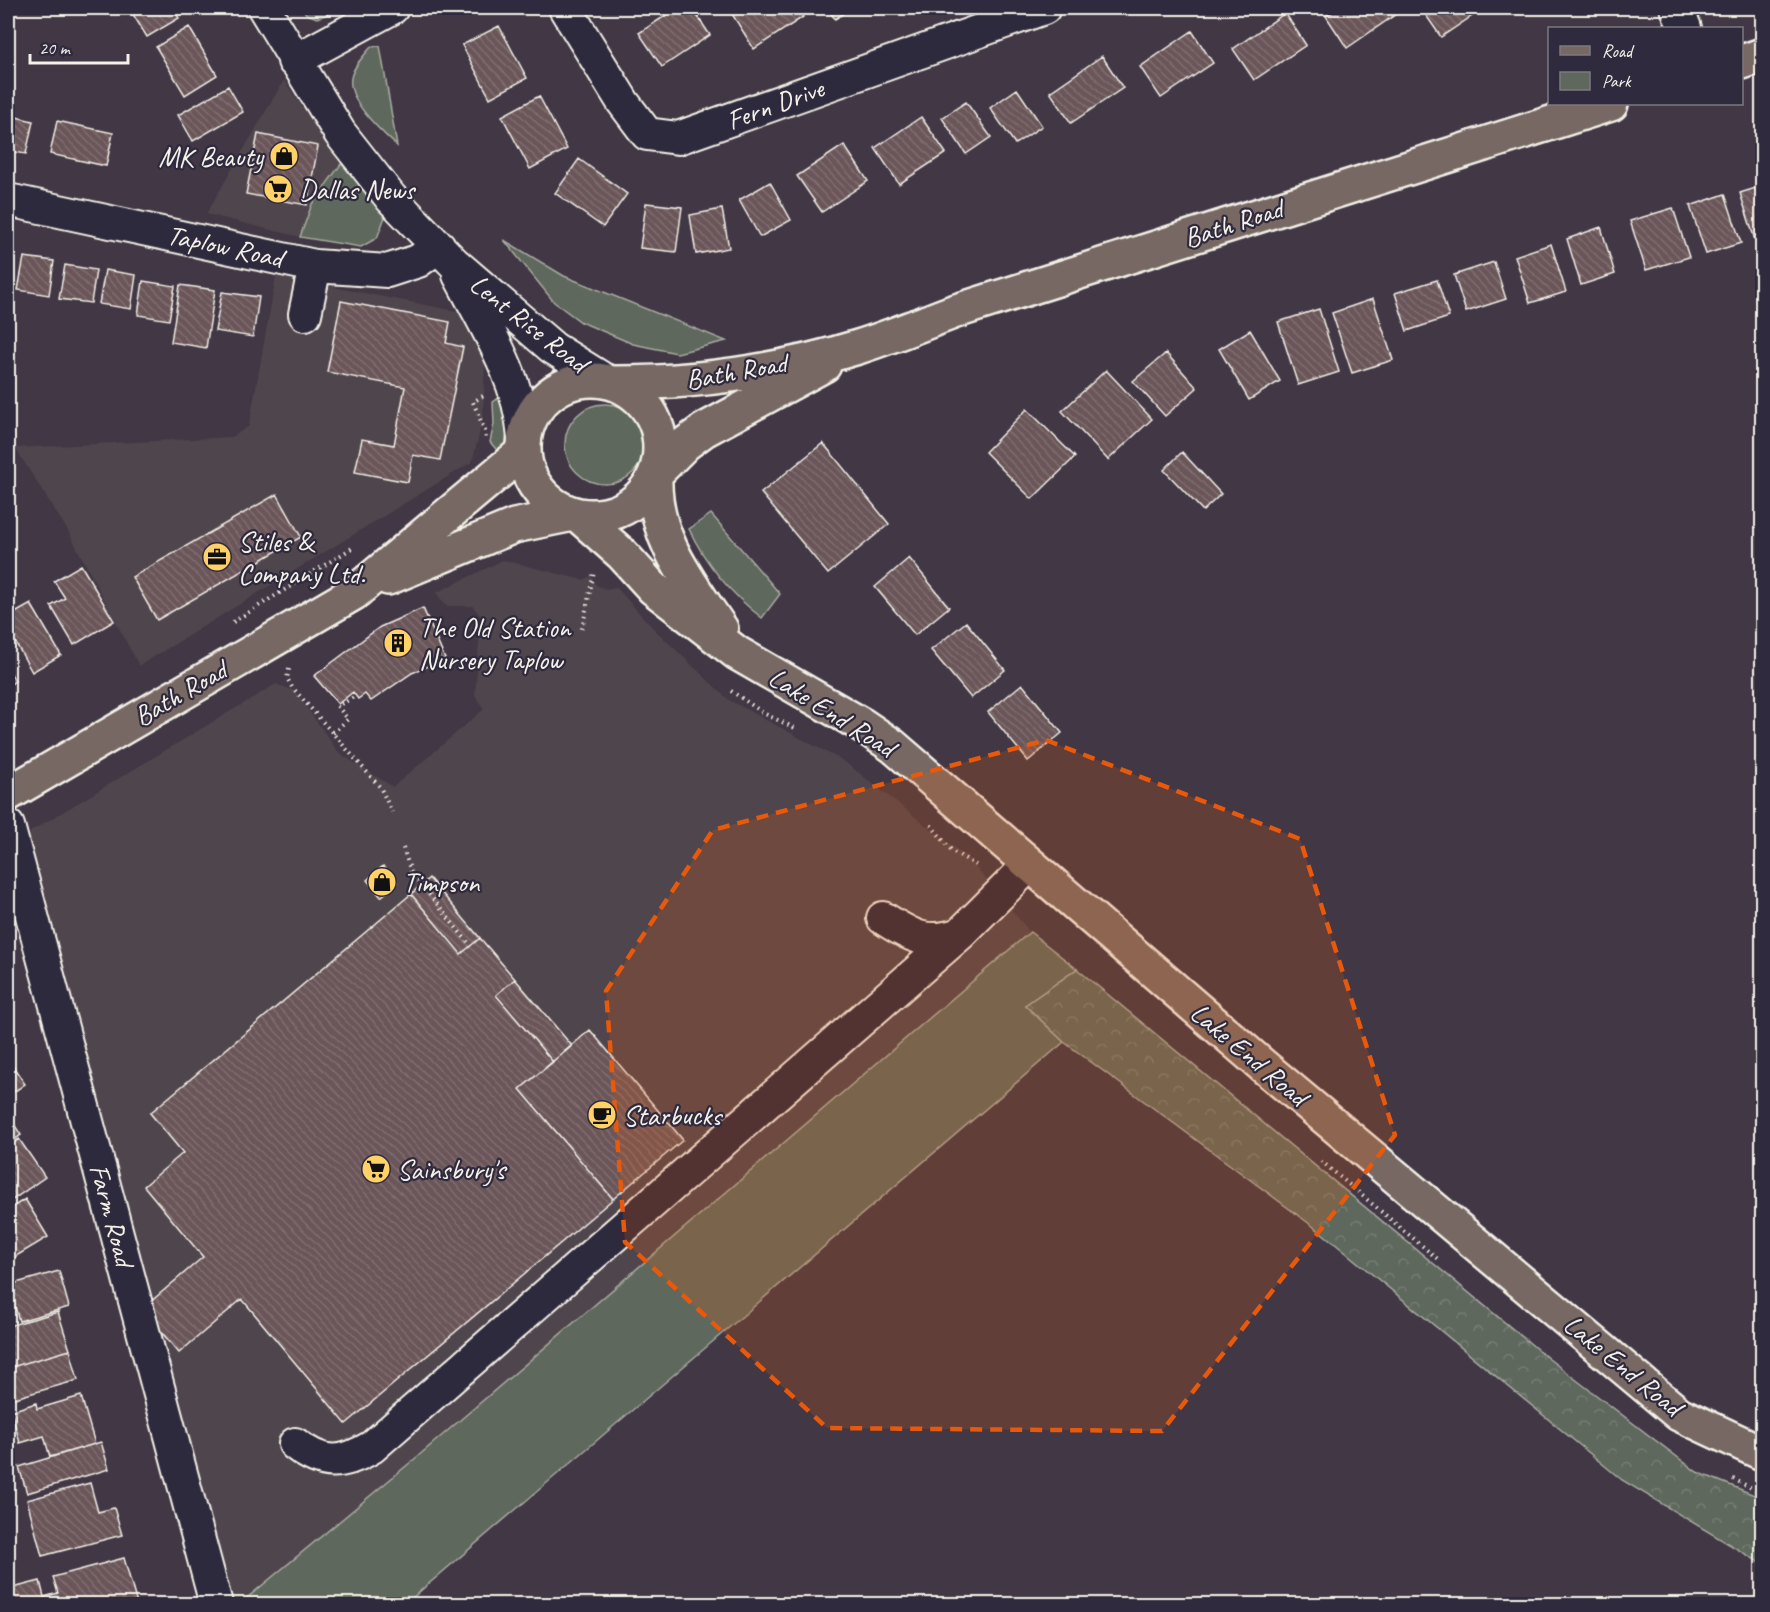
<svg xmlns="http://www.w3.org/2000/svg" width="1770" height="1612" viewBox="0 0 1770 1612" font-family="Caveat,sans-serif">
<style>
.built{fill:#50444e}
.green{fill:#5e685d;stroke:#a9aca2;stroke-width:1.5}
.forest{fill:url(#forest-crowns);stroke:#a9aca2;stroke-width:1.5}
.building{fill:url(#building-back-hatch);stroke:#f4f1e8;stroke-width:1.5}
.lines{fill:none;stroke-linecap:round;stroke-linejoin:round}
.minor-casing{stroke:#f4f1e8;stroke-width:36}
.major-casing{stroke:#f4f1e8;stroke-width:38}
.path{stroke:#f4f1e8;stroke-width:4;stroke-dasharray:1.5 4.5;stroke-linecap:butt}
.minor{stroke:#2f2a3d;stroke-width:32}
.major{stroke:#776864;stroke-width:33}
.marked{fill:#e8590c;fill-opacity:0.2;stroke:#e8590c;stroke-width:4.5;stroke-dasharray:12 8;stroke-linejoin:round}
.labels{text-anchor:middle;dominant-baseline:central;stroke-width:4.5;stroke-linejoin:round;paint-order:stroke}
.street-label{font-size:28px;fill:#f4f1e8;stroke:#2f2a3d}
.poi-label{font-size:28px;fill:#f4f1e8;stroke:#2f2a3d;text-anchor:start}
</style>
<defs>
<pattern id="forest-crowns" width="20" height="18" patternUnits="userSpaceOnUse" patternTransform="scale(1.5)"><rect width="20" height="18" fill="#5e685d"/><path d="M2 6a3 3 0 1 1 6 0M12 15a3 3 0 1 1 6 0" fill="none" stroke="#767e74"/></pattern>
<pattern id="building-back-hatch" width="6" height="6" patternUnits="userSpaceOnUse" patternTransform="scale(1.5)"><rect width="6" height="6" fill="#6a5559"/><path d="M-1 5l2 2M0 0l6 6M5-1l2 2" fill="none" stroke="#806e71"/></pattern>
</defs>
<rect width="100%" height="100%" fill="#413745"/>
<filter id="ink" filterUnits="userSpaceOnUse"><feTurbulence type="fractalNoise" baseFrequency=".0167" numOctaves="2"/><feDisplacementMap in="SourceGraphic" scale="12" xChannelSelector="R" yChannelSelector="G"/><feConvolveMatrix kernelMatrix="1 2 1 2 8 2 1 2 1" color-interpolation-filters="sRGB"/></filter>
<g filter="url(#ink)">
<path class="built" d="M 284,80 L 341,164 L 312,204 L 300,237 L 206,214 Z
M 276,276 L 462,312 L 485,359 L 483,420 L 472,462 L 139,666 L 68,531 L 15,448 L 232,437 L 249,426 Z
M 503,560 L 583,580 L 591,576 L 596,585 L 606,589 L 616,587 L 653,628 L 729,700 L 845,762 L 968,858 L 1030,932 L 417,1457 L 247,1598 L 240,1604 L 233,1604 L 28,840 L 31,831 L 276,684 L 295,691 L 339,753 L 393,787 L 484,709 L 475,695 L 481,617 L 473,606 L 446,606 L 436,593 Z"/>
<path class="green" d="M 303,8 L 345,8 L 317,18 L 306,14 Z
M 380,46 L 397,146 C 382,132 347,101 351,78 C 353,67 364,55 371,47 Z
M 341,164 L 356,177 L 385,217 L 377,238 L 361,247 L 300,237 L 312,204 Z
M 504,240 L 564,276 L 726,341 L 677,353 L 633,344 L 581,322 L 554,302 Z
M 511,389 L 514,435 L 501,455 L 490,442 L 494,424 L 493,402 Z
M565 444a40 40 0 1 1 80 0a40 40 0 1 1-80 0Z
M 711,514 L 780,594 L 762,618 C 731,594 706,565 689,529 Z
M 1030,932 L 1077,969 L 1025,1005 L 1064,1042 L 405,1604 L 250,1604 L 247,1598 L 417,1457 Z"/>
<path class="forest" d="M 1077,969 L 1549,1359 L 1697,1472 L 1762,1498 L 1762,1564 L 1622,1480 L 1322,1233 L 1064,1042 L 1025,1005 Z"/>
<path class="building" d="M 129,8 L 173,8 L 179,18 L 147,37 Z
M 677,8 L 692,8 L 710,35 L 662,67 L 639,33 Z
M 742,8 L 797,8 L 803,17 L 754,49 L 732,14 Z
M 827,8 L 852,8 L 835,19 Z
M 1339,8 L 1396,8 L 1399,12 L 1347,48 L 1326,16 Z
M 1421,8 L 1484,8 L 1441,37 Z
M 1285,13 L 1306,45 L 1254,80 L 1233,49 Z
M 499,26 L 527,78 L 490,98 L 462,45 Z
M 189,27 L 217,75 L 185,95 L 156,47 Z
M 1192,31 L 1213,63 L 1161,98 L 1140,67 Z
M 1102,56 L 1123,88 L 1071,123 L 1050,92 Z
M 228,86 L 243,112 L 193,141 L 178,115 Z
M 1017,89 L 1042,126 L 1015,144 L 990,108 Z
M 539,96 L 567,149 L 530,169 L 502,116 Z
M 966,102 L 991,137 L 966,154 L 942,118 Z
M 8,115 L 33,121 L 26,154 L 8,151 Z
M 921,117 L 946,153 L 899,184 L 875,148 Z
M 57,121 L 113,133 L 106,166 L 50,154 Z
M 258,134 L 318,146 L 307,205 L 246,194 Z
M 844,145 L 868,181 L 822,212 L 797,176 Z
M 579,159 L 627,194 L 603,227 L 555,193 Z
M 770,182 L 791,220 L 760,237 L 739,200 Z
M 1762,186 L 1762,238 L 1755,240 L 1740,193 Z
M 1725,194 L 1741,243 L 1706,254 L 1690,206 Z
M 646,203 L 682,207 L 676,252 L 640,248 Z
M 1673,208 L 1689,257 L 1646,270 L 1630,221 Z
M 722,209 L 729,248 L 696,254 L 690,215 Z
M 1601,227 L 1615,274 L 1581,285 L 1567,239 Z
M 1551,244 L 1566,292 L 1530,303 L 1515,256 Z
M 24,257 L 54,261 L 49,295 L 18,290 Z
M 1494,262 L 1506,299 L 1466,312 L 1454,275 Z
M 65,265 L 96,270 L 91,303 L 59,299 Z
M 105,270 L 136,275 L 131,309 L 99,304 Z
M 1437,280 L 1449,317 L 1407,331 L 1395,293 Z
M 143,281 L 175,286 L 169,320 L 138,315 Z
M 180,285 L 215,290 L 206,348 L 171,342 Z
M 222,292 L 259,297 L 253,337 L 215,331 Z
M 1373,299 L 1393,360 L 1352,373 L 1332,313 Z
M 341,301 L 450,322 L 446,343 L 463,347 L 440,460 L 413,455 L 408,482 L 355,472 L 362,439 L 394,445 L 405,387 L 327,372 Z
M 1319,309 L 1339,372 L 1298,385 L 1278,322 Z
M 1250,330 L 1280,381 L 1249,400 L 1219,349 Z
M 1166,353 L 1197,388 L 1165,416 L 1133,381 Z
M 1106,370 L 1152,419 L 1108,460 L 1062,411 Z
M 1027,409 L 1075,457 L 1032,499 L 985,452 Z
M 823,443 L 889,524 L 828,574 L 761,493 Z
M 1182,452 L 1221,494 L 1203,511 L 1164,470 Z
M 277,494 L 301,537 L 157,620 L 132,577 Z
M 909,558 L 949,607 L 915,635 L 875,587 Z
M 81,565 L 114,621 L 74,645 L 51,606 L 65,598 L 54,581 Z
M 31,604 L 61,655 L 32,672 L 8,629 L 8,617 Z
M 423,608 L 445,659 L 412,673 L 371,701 L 365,694 L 358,699 L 353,692 L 338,704 L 314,676 L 380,627 Z
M 966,622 L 1005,670 L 971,698 L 931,650 Z
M 8,668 L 15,681 L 8,686 Z
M 1022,684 L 1062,733 L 1028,761 L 988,712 Z
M 383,866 L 397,883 L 381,897 L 367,880 Z
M 429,878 L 480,938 L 461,954 L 411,894 Z
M 411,894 L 461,954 L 480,938 L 515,979 L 496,995 L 553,1062 L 520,1089 L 613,1199 L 346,1424 L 242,1299 L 179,1353 L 142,1309 L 203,1257 L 144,1186 L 183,1153 L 150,1113 Z
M 515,979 L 572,1046 L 553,1062 L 496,995 Z
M 590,1030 L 683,1140 L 613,1199 L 520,1089 Z
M 8,1059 L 25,1084 L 8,1096 Z
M 8,1115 L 21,1135 L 8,1144 Z
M 19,1139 L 45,1177 L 8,1203 L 8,1147 Z
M 25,1199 L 48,1237 L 8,1261 L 8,1210 Z
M 59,1271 L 69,1307 L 19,1321 L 9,1285 Z
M 58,1312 L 70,1350 L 8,1368 L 8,1326 Z
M 70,1350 L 78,1380 L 8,1400 L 8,1368 Z
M 81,1396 L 95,1444 L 50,1457 L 44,1436 L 20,1443 L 11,1411 L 36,1403 L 37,1409 Z
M 101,1442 L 109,1469 L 27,1493 L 19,1467 Z
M 90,1483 L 98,1512 L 114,1508 L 122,1535 L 42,1556 L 27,1500 Z
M 124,1558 L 137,1604 L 13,1604 L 9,1589 L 40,1581 L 44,1597 L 58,1593 L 53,1577 Z"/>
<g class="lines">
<g class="minor-casing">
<path id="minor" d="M 264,8 L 340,133 L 391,198 L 454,263 L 553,348 L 606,381
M 565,8 L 623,102 L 647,134 L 678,138 L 1044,8
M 1677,8 L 1685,28
M 294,61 L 392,8
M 8,200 L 315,266 L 387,271 L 418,261 L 439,246
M 459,275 C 486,327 520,379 524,438
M 305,314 L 315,266
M 8,826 L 216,1604
M 883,918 C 911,936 927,946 960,934 L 1029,865
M 295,1444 C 323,1466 342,1465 372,1447 L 960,934"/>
</g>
<g class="major-casing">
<path id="major" d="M 1742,62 L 1762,55
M524 448a68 68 0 1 1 136 0a68 68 0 1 1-136 0Z
M 614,383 C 695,383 780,371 858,347 C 890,337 921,324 953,312 L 1611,104
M 657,472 L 685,444 L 704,430 L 824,365
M 655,477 C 653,538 689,581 721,629
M 579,516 L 622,554 L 653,588 L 737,653 L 862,725 L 893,746 L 1262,1065 L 1679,1414 L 1762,1453
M 388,578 L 514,526 L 573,514
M 8,794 L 354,593 L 524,451"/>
</g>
<path class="path" d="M 483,396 L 473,402 L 485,431 L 486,441
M 233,622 L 352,548
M 582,629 L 594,572
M 289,669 L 287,678 L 292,687 L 380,787 L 392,812
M 731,691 L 765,714 L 797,729
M 333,733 L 348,719 L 337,706 L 356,696
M 931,825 L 952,851 L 976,865
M 403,848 L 411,872 L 471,946
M 1321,1161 L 1439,1260
M 1733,1479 L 1762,1493"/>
<use href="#minor" class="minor"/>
<use href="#major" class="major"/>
</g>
</g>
<path class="marked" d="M 1046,740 L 1300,839 L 1395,1135 L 1162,1431 L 827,1428 L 625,1242 L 606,991 L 713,830 Z"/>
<defs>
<g id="shop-disc" transform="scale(1.5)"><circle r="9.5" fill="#ffd166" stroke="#2f2a3d"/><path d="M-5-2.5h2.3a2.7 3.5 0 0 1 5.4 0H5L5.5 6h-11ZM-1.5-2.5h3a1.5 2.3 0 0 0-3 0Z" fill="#111"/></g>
<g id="supermarket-disc" transform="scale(1.5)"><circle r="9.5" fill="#ffd166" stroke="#2f2a3d"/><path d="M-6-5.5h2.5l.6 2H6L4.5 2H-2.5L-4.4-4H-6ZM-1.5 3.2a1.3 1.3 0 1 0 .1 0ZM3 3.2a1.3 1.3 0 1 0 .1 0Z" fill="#111"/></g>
<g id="office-disc" transform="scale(1.5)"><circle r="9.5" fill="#ffd166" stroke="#2f2a3d"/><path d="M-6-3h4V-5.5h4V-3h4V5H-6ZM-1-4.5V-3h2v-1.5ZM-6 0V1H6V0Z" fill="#111"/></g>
<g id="building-disc" transform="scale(1.5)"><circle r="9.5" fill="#ffd166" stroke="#2f2a3d"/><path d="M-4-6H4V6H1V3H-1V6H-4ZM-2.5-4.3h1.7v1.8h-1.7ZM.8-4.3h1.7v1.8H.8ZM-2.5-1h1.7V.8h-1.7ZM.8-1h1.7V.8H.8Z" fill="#111"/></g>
<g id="cafe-disc" transform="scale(1.5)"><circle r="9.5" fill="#ffd166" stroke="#2f2a3d"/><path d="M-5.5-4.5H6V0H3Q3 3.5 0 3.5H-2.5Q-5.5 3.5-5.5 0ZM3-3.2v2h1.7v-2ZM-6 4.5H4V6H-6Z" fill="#111"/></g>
</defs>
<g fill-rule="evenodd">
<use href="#shop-disc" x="284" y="156"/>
<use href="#supermarket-disc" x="278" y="189"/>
<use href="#office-disc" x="217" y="557"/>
<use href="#building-disc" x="398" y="643"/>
<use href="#shop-disc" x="382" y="882"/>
<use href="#cafe-disc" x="602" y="1115"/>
<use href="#supermarket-disc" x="376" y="1169"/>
</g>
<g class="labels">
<g class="street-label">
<text transform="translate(775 104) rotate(-20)">Fern Drive</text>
<text transform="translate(1233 223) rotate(-18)">Bath Road</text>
<text transform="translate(225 246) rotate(12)">Taplow Road</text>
<text transform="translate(529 323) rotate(38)">Lent Rise Road</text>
<text transform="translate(736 371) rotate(-10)">Bath Road</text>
<text transform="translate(180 693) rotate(-30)">Bath Road</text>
<text transform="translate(832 712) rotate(32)">Lake End Road</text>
<text transform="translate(1249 1054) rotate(40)">Lake End Road</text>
<text transform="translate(112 1215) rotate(75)">Farm Road</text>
<text transform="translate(1623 1365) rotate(39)">Lake End Road</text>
</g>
<g class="poi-label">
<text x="263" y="156" text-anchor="end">MK Beauty</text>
<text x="299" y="189">Dallas News</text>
<text x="238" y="541">Stiles &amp;<tspan x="238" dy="32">Company Ltd.</tspan></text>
<text x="419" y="627">The Old Station<tspan x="419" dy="32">Nursery Taplow</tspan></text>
<text x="403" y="882">Timpson</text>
<text x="623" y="1115">Starbucks</text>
<text x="397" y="1169">Sainsbury's</text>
</g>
</g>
<rect width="1770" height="1612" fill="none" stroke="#2f2a3d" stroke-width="30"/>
<rect x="15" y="15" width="1740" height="1582" fill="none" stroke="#f4f1e8" stroke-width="2" filter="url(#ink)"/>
<rect x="1548" y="27" width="195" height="78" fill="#2f2a3d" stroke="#7e7a81" stroke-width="1.5"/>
<rect x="1560" y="46" width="30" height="9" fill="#776864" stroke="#7e7a81" stroke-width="1.5"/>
<text x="1602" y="57" font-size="18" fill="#f4f1e8">Road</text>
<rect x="1560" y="72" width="30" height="18" fill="#5e685d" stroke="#7e7a81" stroke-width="1.5"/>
<text x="1602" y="87" font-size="18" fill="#f4f1e8">Park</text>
<path d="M30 54v9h98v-9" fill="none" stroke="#f4f1e8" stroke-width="3"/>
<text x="39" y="54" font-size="18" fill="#f4f1e8" stroke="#2f2a3d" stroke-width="4.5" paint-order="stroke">20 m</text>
</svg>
